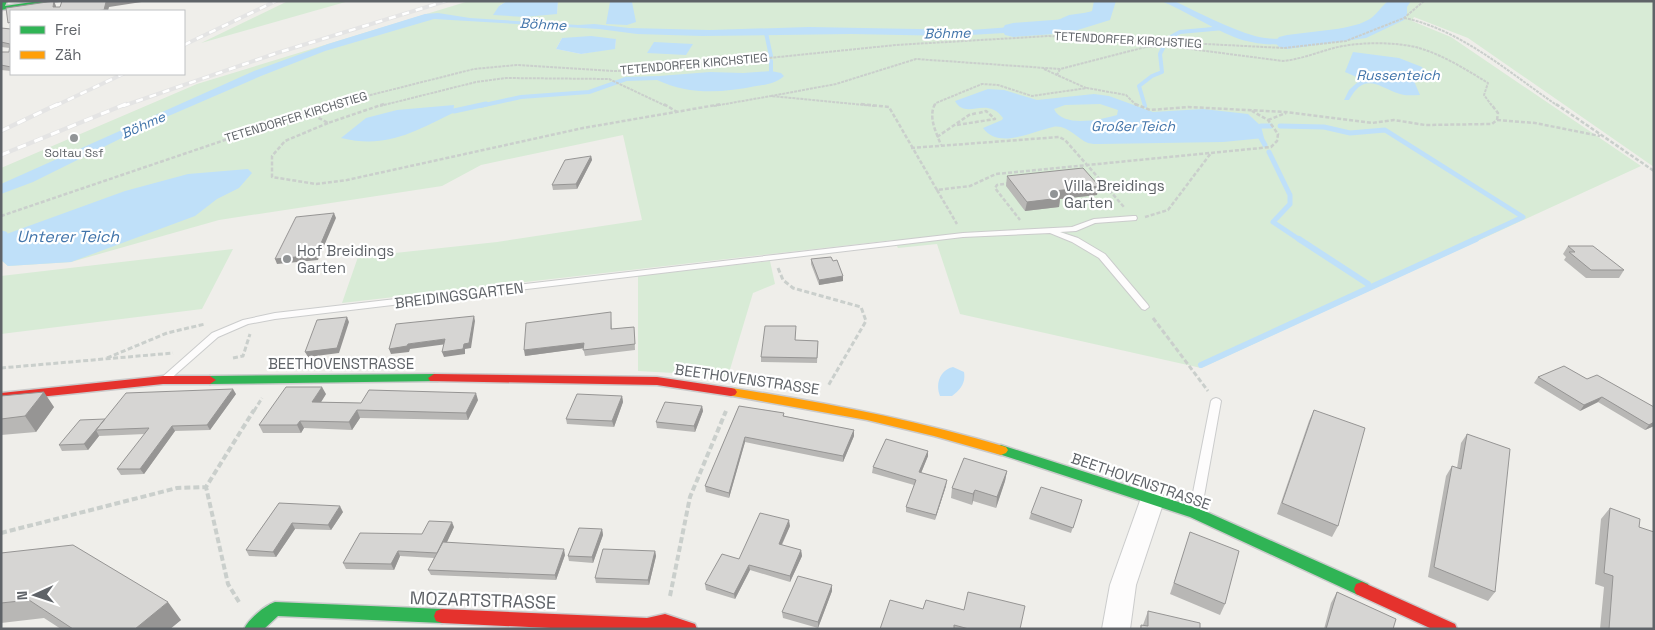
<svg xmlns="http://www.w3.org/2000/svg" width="1655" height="630" viewBox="0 0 1655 630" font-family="'Space Grotesk',sans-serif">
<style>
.green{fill:#d8ebd6;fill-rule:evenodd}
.water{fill:#bfe0f9;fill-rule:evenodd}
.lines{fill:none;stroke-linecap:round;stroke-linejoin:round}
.stream-far2{stroke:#bfe0f9;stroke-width:4}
.stream-far1{stroke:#bfe0f9;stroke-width:5}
.stream{stroke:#bfe0f9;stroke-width:6}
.river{fill:#bfe0f9;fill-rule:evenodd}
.lane-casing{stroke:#cbcccc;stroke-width:2}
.street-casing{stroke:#cbcccc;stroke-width:2}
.fast-casing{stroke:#cacacb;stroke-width:3}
.slow-casing{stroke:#cacacb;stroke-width:3}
.jam-casing{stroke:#cacacb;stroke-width:3}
.path-far3{stroke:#cacfcc;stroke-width:2;stroke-dasharray:3 1;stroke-linecap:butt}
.path-far2{stroke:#cacfcc;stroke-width:2.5;stroke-dasharray:4 2;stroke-linecap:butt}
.path-far1{stroke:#cacfcc;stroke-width:3;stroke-dasharray:5 2.5;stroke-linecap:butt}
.path{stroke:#cacfcc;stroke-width:4;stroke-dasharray:6 3;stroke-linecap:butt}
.lane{fill:#fdfcfc;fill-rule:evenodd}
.street{fill:#fdfcfc;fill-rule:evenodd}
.fast{fill:#30b455;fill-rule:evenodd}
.slow{fill:#ff9f0a;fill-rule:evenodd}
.jam{fill:#e5322d;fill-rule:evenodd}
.rail-far1-casing{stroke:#e4e4e4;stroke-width:4}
.rail-casing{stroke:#e4e4e4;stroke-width:4.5}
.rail-far1{stroke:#fff;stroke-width:2.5;stroke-dasharray:7;stroke-linecap:butt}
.rail{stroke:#fff;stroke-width:3;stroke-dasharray:9;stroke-linecap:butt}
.wall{fill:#b8b7b5}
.shaded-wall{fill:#969594}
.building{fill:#d6d5d3;stroke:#969594}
.poi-dot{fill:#919496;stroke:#fff;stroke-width:2}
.labels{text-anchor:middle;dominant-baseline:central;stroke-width:4.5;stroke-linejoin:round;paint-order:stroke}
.far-street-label{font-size:12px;fill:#5f6368;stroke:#fff}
.far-poi-label{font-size:12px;fill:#5f6368;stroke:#fff}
.far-water-label{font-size:14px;font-style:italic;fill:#4174aa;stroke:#fff}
.poi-label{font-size:15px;fill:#5f6368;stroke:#fff;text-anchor:start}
.street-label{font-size:15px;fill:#5f6368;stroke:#fff}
.water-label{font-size:16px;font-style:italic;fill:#4174aa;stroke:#fff}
.near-street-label{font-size:18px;fill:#5f6368;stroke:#fff}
</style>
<rect width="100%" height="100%" fill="#efeeea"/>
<path class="green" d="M 288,1 L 349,1 L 201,43 Z
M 469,1 L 507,1 L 499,6 L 557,14 L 558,1 L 1654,1 L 1654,167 L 1468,38 L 1414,17 L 1412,21 L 1451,37 L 1641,166 L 1201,368 L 960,314 L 937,244 L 898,248 L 894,240 L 342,303 L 358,257 L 497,242 L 642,220 L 623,135 L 481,165 L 442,186 L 219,220 L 71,262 L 8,266 L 1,260 L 1,168 L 197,84 ZM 562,38 L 616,39 L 615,48 L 581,54 L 556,49 Z
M 233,249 L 202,309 L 1,334 L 1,276 Z
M 770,261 L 775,284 L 753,293 L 728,376 L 638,371 L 638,276 Z"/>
<path class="water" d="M 507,1 L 558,1 L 557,14 L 525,17 L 493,15 L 499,6 Z
M 1102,1 L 1112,1 L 1110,9 L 1106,14 L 1063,27 L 1039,31 L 952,36 L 851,34 L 702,36 L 637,34 L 599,29 L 434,19 L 325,51 L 261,76 L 150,124 L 33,182 L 1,194 L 1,184 L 254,71 L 328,44 L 425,14 L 438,13 L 470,18 L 578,25 L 594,24 L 629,28 L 710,30 L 809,27 L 971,30 L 1049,24 L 1069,15 L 1098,11 Z
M 1161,1 L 1174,1 C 1200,13 1227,28 1255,36 C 1286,45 1332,30 1364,23 C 1374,18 1379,9 1388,1 L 1409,1 C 1402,6 1400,14 1394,18 C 1382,28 1361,29 1347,33 C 1311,43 1269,51 1234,37 C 1209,27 1186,11 1161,1 Z
M 610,2 L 632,2 L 636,22 L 627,25 L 606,24 Z
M 591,36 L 616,39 L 615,49 L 581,54 L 556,49 L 562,38 Z
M 654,42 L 693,44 L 686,55 L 647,53 Z
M 1353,52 L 1399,58 L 1422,67 L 1424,72 L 1422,77 L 1414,81 L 1420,95 C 1413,95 1405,96 1400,94 C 1378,87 1365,71 1349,100 L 1344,100 L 1349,90 L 1361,79 L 1345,72 Z
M 771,71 L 781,73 L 784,76 C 777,83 765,85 756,86 C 722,93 689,95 657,80 L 659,76 L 710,72 L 743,73 Z
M 988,89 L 1004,90 L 1037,100 L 1094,94 L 1109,96 L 1153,112 L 1203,109 L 1248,114 L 1261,126 L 1264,138 L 1223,142 L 1100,144 C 1096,144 1091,144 1088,143 C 1077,139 1067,124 1053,127 C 1033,131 999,150 983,128 L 1002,120 L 1003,118 C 986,95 966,121 955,101 ZM 1100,104 L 1118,110 L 1117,115 C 1100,120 1063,128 1054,109 L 1065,105 Z
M 454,105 L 453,113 C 413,132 387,149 341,138 L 366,118 L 397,110 Z
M 248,169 L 252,173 L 239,188 L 217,199 L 195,216 L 71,262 L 8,266 L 1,260 L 1,236 L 125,191 L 188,174 Z
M 953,367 L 964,372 C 966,383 960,390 952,396 L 940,396 C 935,384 940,370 953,367 Z"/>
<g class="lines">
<path class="stream-far2" d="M 766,33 L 771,56
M 1167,39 L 1180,32 L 1224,28
M 771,61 L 771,71
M 480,106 L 521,97 L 589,92 L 626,79 L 658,78
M 1145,106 L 1139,86 L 1152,76 L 1162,72 L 1160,54 L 1163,48"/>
<path class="stream-far1" d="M 454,111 L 486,104
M 1261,126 L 1271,126
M 1280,126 L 1324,127 L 1350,133 L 1385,130 L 1523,217 L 1473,240
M 1261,138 L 1265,145
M 1269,152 L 1290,195 L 1290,204 L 1273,222 L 1300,240
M 1,233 L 5,234"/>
<path class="stream" d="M 1299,239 L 1368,284
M 1201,365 L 1476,239"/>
<path class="river" d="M 1094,1 L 1116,1 L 1110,20 L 1068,33 L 1013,37 L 1005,35 L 1002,30 L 1005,25 L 1013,23 L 1066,19 L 1092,11 Z
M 1388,1 L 1411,1 L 1407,7 L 1407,15 L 1404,20 L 1366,38 L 1287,49 L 1279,47 L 1275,42 L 1279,37 L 1287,35 L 1353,27 L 1385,12 Z"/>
<g class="lane-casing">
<path id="lane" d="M 1133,216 L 1136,216 L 1137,218 L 1136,220 L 1095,223 L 1076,231 L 1060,232 L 1078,238 L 1105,254 L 1148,305 L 1149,307 L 1145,310 L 1142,309 L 1099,258 L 1072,242 L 1050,233 L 963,237 L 275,319 L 248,324 L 218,337 L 168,381 L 165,382 L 160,379 L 212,333 L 243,320 L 275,313 L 963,233 L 1072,227 L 1094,219 Z
M 1216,398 L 1219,399 L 1221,401 L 1201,513 L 1199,516 L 1195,517 L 1191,516 L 1189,513 L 1211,401 L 1213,399 Z"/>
</g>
<g class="street-casing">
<path id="street" d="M 1153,489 L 1161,492 L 1165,498 L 1136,585 L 1130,629 L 1102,629 L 1110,585 L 1141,498 L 1145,492 Z"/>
</g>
<g class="fast-casing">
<path id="fast" d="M 1,1 L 7,1 L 5,6 L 39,1 L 58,1 L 1,10 Z
M 434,374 L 440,378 L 438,381 L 210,384 L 204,380 L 210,376 Z
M 1001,445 L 1200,509 L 1368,584 L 1370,589 L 1368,594 L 1362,596 L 1356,594 L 1190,517 L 996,453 L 994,450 L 996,447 Z
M 275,602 L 442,609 L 448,611 L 450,616 L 448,621 L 442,623 L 278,616 L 264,629 L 244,629 C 249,619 264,606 275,602 Z"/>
</g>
<g class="slow-casing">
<path id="slow" d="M 731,388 C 824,402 915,420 1006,447 L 1008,450 L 1006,453 L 1001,455 L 934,436 L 867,420 L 727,395 L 725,392 L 727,389 Z"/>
</g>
<g class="jam-casing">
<path id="jam" d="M 434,374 L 657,377 L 731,388 L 735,389 L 737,392 L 735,395 L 731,396 L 657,385 L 430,381 L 428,378 Z
M 163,376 L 210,376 L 216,380 L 210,384 L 163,384 L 1,401 L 1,393 Z
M 1362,582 L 1455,624 L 1457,629 L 1432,629 L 1356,594 L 1354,589 L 1356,584 Z
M 442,609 L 647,618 L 665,614 L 695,624 L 697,629 L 572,629 L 442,623 L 436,621 L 434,616 L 436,611 Z"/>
</g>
<path class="path-far3" d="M 1404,18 C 1460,29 1511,74 1558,106
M 1044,69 L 1057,75
M 1060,69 L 1057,75 L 1086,88
M 327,106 L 474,69 L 517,65 L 615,71 L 651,70 L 896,45 L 1049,36 L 1284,48 L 1346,41 L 1404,18 L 1424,1
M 380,106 L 476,82 L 506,78 L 609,79 L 666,106
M 714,106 L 771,96
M 875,106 L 771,96 L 836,84 L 916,59 L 1060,69 L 1146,47 L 1175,47 L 1283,61 C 1304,59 1322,50 1343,46 C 1364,42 1398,42 1419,48 C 1443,55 1467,70 1488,83 L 1484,95 L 1492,106
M 934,106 L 936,103 L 982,84 L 998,85 L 1032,96 L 1087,88 L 1126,95 L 1137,106"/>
<path class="path-far2" d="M 664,104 L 677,112
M 861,104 L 889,107 L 937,190 L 970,186 L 996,174 L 1271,147 L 1277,141 L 1278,134 L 1268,120 L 1252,111
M 935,104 C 928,117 936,132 941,145
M 1135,104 L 1150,110 L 1188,107 L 1286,112 L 1372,123 L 1394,120 L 1425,125 L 1492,124 L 1497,120 L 1498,113 L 1491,104
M 1556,104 L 1654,171
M 308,112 L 328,123 L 384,104
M 1268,120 L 1286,113
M 1497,120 L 1535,123 L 1600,136
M 328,123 L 285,141 L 272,156 L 272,177 L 316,184 L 347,180 L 583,128 L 722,104
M 957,125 L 995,119 L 986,111 L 979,113
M 937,137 L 969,115 L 977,113
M 911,148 L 1059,137 L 1065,140 L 1124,207
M 1010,183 L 997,185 L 995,188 L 1020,220
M 937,190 L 957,224
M 1,216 L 331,104
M 1145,217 L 1168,210 L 1211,153"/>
<path class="path-far1" d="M 778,268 L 783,280 L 793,288 L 861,307 L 866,321 L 828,386
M 1153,318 L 1208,391
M 107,358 L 167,333 L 205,324
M 233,358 L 243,356 L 250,334
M 1,368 L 173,353
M 254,411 L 262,398"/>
<path class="path" d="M 1,533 L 177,488 L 206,487
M 670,596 L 690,497 L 726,411
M 239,602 L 228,584 L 206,487 L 254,410"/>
<use href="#lane" class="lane"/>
<use href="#street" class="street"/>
<use href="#fast" class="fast"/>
<use href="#slow" class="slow"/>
<use href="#jam" class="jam"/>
<g class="rail-far1-casing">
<path id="rail-far1" d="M 184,45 L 276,1
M 55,106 L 123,74
M 123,106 L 277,53 L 446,1"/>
</g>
<g class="rail-casing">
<path id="rail" d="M 1,131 L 58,104
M 1,155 L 126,104"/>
</g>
<use href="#rail-far1" class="rail-far1"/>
<use href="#rail" class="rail"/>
</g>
<path class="wall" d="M 1,28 L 11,29 L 11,71 L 1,70 L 1,52 L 9,52 L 10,48 L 1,47 Z
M 591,156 L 592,160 L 577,189 L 553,190 L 552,185 Z
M 1007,176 L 1097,195 L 1060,199 L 1059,207 L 1025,211 L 1006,186 Z
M 1568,246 L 1624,270 L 1619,278 L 1586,278 L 1564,260 L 1566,257 L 1563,254 Z
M 811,259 L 833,261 L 843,276 L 843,281 L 819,285 L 811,264 Z
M 611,317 L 612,329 L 634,327 L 635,350 L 585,356 L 583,348 L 525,356 Z
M 796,331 L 795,340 L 818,341 L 817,363 L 761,362 L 761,357 Z
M 1538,377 L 1587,379 L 1654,426 L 1645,430 L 1598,402 L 1580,411 L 1534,383 Z
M 236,394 L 210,430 L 175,431 L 144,474 L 121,475 L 117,469 L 145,434 L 99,436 L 88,450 L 62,451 L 59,445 L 105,419 Z
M 326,394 L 321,402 L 361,403 L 478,400 L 468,420 L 360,418 L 352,430 L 304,428 L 301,433 L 263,433 L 259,425 Z
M 1,396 L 54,407 L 36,432 L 1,435 Z
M 622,396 L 623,402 L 614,427 L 567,424 L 566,419 Z
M 702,406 L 703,411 L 695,432 L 657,428 L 656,422 Z
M 739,406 L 784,413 L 784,416 L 854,430 L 854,436 L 843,462 L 745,442 L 729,498 L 706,492 L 705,486 Z
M 1314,410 L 1338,526 L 1332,537 L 1277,514 L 1309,421 Z
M 1467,434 L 1495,592 L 1488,601 L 1428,577 L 1446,476 L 1452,466 L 1457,468 L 1461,443 Z
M 928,451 L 928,456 L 921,473 L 946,486 L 935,520 L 906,512 L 906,507 L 914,485 L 872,473 L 873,467 Z
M 1007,471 L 1005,481 L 996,508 L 973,501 L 972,505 L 951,498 L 952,488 Z
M 1082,500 L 1071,533 L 1029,519 L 1031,513 Z
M 279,503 L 343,512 L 331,530 L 295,529 L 276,557 L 249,556 L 246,550 Z
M 1610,508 L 1639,527 L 1654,629 L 1600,629 L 1604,587 L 1595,584 L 1601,519 Z
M 790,526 L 782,545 L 801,550 L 802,556 L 790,582 L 750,570 L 735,599 L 706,590 L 705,584 L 739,559 Z
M 454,527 L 447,542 L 565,555 L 556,580 L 431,575 L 428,570 L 434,558 L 400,556 L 394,570 L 346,569 L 343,563 L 422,534 Z
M 602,529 L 603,535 L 593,563 L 569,561 L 568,556 Z
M 1187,543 L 1225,604 L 1220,615 L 1170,594 Z
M 655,551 L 656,556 L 649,585 L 596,583 L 595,578 Z
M 1,553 L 181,620 L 170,629 L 61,629 L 44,618 L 1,623 Z
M 832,591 L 818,628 L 783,618 L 782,612 Z
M 1337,592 L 1393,629 L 1324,629 L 1331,603 Z
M 923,609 L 1020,629 L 880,629 Z
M 1148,611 L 1200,629 L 1140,629 L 1141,625 L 1143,625 Z"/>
<path class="shaded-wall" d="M 54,1 L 56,6 L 56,11 L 53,7 Z
M 148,1 L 109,7 L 108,11 L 94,11 L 106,2 Z
M 591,156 L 592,160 L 577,189 L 576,184 Z
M 1099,186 L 1097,195 L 1060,199 L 1059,207 L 1025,211 L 1027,202 L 1054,191 Z
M 334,213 L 336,218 L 318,260 L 277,264 L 275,259 Z
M 843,276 L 843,281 L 819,285 L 819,280 Z
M 474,316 L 475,321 L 471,348 L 465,349 L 465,354 L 444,357 L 442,352 Z
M 347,317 L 349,322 L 339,353 L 308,357 L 305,352 Z
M 445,339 L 447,344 L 410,349 L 409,352 L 391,354 L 389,349 L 408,344 Z
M 584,343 L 585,348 L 525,356 L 524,350 Z
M 322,387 L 326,394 L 316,410 L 312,402 Z
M 233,389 L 236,394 L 210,430 L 207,425 Z
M 44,392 L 54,407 L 36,432 L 25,416 Z
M 476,393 L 478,400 L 468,420 L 466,413 Z
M 622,396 L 623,402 L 614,427 L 612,421 Z
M 1602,397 L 1598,402 L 1580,411 L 1584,405 Z
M 702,406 L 703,411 L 695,432 L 694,426 Z
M 357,410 L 360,418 L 352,430 L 349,422 Z
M 105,419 L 96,430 L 99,436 L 88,450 L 84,444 Z
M 300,421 L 304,428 L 301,433 L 297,425 Z
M 1654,422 L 1654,426 L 1645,430 L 1649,425 Z
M 172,426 L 175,431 L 144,474 L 140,469 Z
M 854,430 L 854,436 L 843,462 L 843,456 Z
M 745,437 L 745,442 L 729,498 L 729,493 Z
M 928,451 L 928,456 L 919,478 L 919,472 Z
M 1007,471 L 1005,481 L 996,508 L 997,497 Z
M 947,480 L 946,486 L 935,520 L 936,515 Z
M 975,490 L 973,501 L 972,505 L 973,494 Z
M 340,506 L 343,512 L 331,530 L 328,525 Z
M 789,520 L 790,526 L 779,550 L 779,544 Z
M 452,522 L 454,527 L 439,559 L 437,553 Z
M 292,523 L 295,529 L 276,557 L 273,552 Z
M 602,529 L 603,535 L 593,563 L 592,557 Z
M 564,549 L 565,555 L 556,580 L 555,575 Z
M 801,550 L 802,556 L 790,582 L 790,576 Z
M 398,551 L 400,556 L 394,570 L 391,564 Z
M 655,551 L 656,556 L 649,585 L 648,580 Z
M 749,565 L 750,570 L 735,599 L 734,594 Z
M 832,585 L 832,591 L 818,628 L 818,622 Z
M 168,602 L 181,620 L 170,629 L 135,629 Z"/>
<path class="building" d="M 54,1 L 53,7 L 60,7 L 62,1 L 109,1 L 106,2 L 104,10 L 94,11 L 11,11 L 11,22 L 8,23 L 6,8 Z
M 1,28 L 11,29 L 11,67 L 1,65 L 1,52 L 9,52 L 10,44 L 1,42 Z
M 591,156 L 576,184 L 552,185 L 565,160 Z
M 1083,168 L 1099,186 L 1054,191 L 1060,198 L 1027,202 L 1007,176 Z
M 334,213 L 316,255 L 275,259 L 296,217 Z
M 1568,246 L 1593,246 L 1624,270 L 1591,270 L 1569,252 L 1575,252 Z
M 831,257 L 833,261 L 837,260 L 843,276 L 819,280 L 811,259 Z
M 611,312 L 611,329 L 634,327 L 635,344 L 583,350 L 584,343 L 524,350 L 526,323 Z
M 474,316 L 469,343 L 464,344 L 463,349 L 442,352 L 445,339 L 408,344 L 407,346 L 389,349 L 396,324 Z
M 347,317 L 337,348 L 305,352 L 317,320 Z
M 765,326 L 796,326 L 795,340 L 818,341 L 817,358 L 761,357 Z
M 1564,366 L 1587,379 L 1597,375 L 1654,407 L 1654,422 L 1649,425 L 1602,397 L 1584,405 L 1538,377 Z
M 286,387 L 322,387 L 312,402 L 361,403 L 369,390 L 476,393 L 466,413 L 357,410 L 349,422 L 300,421 L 297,425 L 259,425 Z
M 233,389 L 207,425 L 172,426 L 140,469 L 117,469 L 149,428 L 96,430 L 126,393 Z
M 44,392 L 25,416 L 1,419 L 1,396 Z
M 577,394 L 622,396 L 612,421 L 566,419 Z
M 665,402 L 702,406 L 694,426 L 656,422 Z
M 739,406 L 784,413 L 783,416 L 854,430 L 843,456 L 745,437 L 729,493 L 705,486 Z
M 1314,410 L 1365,428 L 1338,526 L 1282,503 Z
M 105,419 L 84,444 L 59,445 L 80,420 Z
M 1467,434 L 1510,449 L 1495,592 L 1434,567 L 1452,466 L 1461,469 Z
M 886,439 L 928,451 L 919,472 L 947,480 L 936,515 L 906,507 L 916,480 L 873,467 Z
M 964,458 L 1007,471 L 997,497 L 975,490 L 973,494 L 952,488 Z
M 1041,487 L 1082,500 L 1073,528 L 1031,513 Z
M 279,503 L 340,506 L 328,525 L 292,523 L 273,552 L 246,550 Z
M 1610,508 L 1640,519 L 1639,527 L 1654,532 L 1654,629 L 1609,629 L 1613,576 L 1604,573 Z
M 760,513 L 789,520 L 779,544 L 801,550 L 790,576 L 749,565 L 734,594 L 705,584 L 722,554 L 739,559 Z
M 429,521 L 452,522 L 437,553 L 398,551 L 391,564 L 343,563 L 360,533 L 422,534 Z
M 579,528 L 602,529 L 592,557 L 568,556 Z
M 1190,532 L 1239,551 L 1225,604 L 1174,583 Z
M 443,542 L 564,549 L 555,575 L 428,570 Z
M 73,545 L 168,602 L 135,629 L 73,629 L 29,600 L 1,603 L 1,553 Z
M 603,549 L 655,551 L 648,580 L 595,578 Z
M 798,576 L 832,585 L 818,622 L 782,612 Z
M 968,592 L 1025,606 L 1020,629 L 969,629 L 954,625 L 954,629 L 880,629 L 890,600 L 923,609 L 926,600 L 964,610 Z
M 1337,592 L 1396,619 L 1393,629 L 1326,629 Z
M 1148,611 L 1200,623 L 1200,629 L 1141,629 L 1141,625 L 1148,626 Z"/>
<g class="poi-dot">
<circle cx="74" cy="138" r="5"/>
<circle cx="1054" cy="194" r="5"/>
<circle cx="287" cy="259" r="5"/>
</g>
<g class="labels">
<g class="far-street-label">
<text transform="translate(1128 40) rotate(3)">TETENDORFER KIRCHSTIEG</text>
<text transform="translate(694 64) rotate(-5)">TETENDORFER KIRCHSTIEG</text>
<text transform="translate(296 117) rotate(-17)">TETENDORFER KIRCHSTIEG</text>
</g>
<g class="far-poi-label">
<text x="74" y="153">Soltau Ssf</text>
</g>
<g class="far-water-label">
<text transform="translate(543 24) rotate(3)">Böhme</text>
<text transform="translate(947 33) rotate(-1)">Böhme</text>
<text x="1398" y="75">Russenteich</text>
<text transform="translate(143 125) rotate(-24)">Böhme</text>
<text x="1133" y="126">Großer Teich</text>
</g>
<g class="poi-label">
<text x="1064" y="185">Villa Breidings<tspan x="1064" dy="17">Garten</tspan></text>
<text x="297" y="250">Hof Breidings<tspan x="297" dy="17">Garten</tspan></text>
</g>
<g class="street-label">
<text transform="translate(459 295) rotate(-7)">BREIDINGSGARTEN</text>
<text x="341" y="363">BEETHOVENSTRASSE</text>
<text transform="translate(747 379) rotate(8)">BEETHOVENSTRASSE</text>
<text transform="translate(1141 481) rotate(19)">BEETHOVENSTRASSE</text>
</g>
<g class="water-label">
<text x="68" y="236">Unterer Teich</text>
</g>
<g class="near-street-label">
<text transform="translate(483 600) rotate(2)">MOZARTSTRASSE</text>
</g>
</g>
<rect width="1655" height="630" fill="none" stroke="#5f6368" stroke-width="5"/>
<rect x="10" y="10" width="175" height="65" fill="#ffffff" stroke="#bfc1c3"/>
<rect x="20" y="26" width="25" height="8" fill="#30b455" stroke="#bfc1c3"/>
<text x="55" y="35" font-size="15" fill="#5f6368">Frei</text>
<rect x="20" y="51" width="25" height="8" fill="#ff9f0a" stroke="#bfc1c3"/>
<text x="55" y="60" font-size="15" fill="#5f6368">Zäh</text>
<g transform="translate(35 595) rotate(267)" stroke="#ffffff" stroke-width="4" paint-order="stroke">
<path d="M0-4L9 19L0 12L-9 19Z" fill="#5f6368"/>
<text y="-8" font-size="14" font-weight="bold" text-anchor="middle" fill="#5f6368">N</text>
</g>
</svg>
